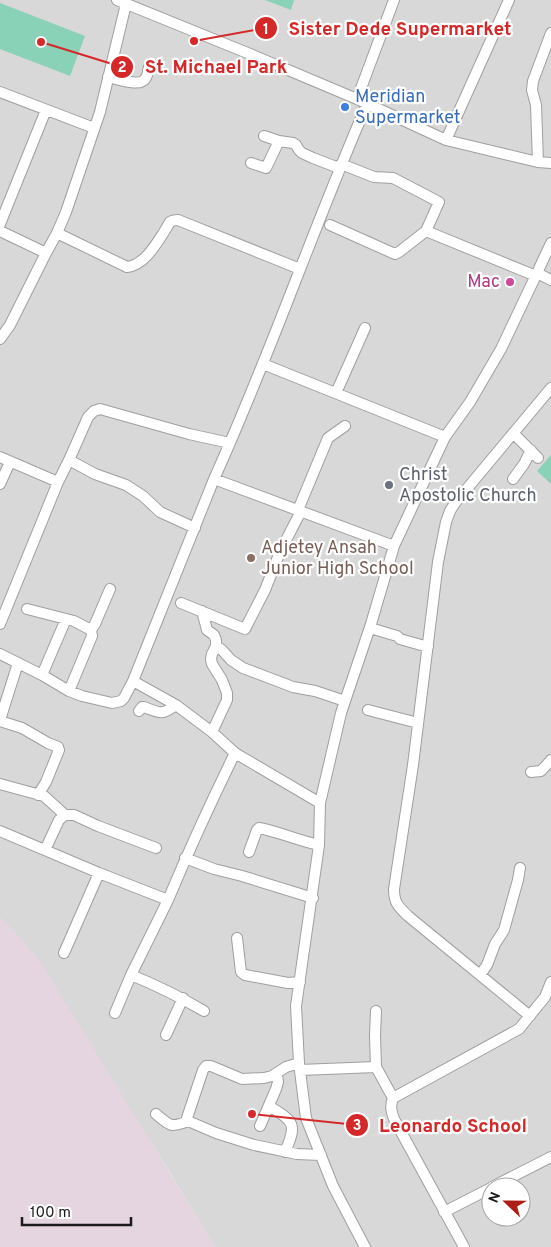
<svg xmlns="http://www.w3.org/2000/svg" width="551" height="1247" viewBox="0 0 551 1247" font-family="Overpass,sans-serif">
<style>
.residential{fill:#d9d8d8;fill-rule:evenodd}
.industrial{fill:#e4d5e0}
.pitch{fill:#89d1b7}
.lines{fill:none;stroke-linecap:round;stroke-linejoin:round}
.minor-casing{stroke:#9f9f9f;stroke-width:12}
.minor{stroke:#fff;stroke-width:10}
.shop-dot{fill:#3f7fe0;stroke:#fff;stroke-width:2}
.hotel-dot{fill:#d1479c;stroke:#fff;stroke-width:2}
.worship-dot{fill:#6b7280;stroke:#fff;stroke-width:2}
.education-dot{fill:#8d6e63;stroke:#fff;stroke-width:2}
.labels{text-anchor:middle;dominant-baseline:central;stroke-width:4.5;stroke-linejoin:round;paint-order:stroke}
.shop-label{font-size:18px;fill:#366cbe;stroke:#fff;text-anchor:start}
.hotel-label{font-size:18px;fill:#b23c85;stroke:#fff;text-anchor:end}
.worship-label{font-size:18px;fill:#5b616d;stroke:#fff;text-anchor:start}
.education-label{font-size:18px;fill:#785e54;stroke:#fff;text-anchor:start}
.leader{fill:none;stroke:#d62828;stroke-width:2}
.callout-dot{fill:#d62828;stroke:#fff;stroke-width:2}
.mark-label{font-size:15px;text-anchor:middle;font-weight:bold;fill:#fff}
.callout-label{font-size:19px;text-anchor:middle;font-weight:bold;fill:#d62828;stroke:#fff;stroke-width:4.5;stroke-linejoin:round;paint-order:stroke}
</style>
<rect width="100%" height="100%" fill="#ebe8e2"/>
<path class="residential" d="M 0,0 L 551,0 L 551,1247 L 215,1247 L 166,1166 L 15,932 L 0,918 ZM 491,1187 L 521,1187 L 521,1217 L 491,1217 Z"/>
<path class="industrial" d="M 0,918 L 15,932 L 40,961 L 215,1247 L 0,1247 Z"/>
<path class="pitch" d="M 265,0 L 294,0 L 291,10 Z
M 0,3 L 85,36 L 70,76 L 0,49 Z
M 551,455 L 551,484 L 537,471 Z"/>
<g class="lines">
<g class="minor-casing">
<path id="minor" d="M 117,0 L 250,54 L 357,99 L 446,140 L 538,162 L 551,163
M 108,77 C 117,79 140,87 145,79 C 148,76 148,70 149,67
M 0,92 L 94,128
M 357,99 L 394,0
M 367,104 C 313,228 270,356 214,479 L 394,546
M 264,136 L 279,141 L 293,143 L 296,145 L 299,150 L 302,153 L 313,158 L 339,168
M 446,140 L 509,0
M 538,162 L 536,105 L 532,90 L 533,81 L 551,33
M 251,163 L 266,168 L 279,141
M 341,164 L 374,177 L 393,178 L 439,202 L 426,231 L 536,276
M 0,224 L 46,110
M 330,225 L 395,254 L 399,252 L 426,231
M 0,231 L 46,253
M 57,233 L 127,267 C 144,265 155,246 164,232 C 166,229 168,225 170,222 C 173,220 175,220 178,220 L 300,269
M 537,273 L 551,243
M 0,339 L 10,325 L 46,253 L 57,233 L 66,212 L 100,112 L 126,4
M 263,364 L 445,437
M 336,393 L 365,328
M 513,433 L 538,458
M 0,457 L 58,482
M 69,460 L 95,474 L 126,485 L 143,496 L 160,512 L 195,528
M 513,479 L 524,464 L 531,450
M 0,484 L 10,462
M 298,510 L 328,438 L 345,426
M 181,603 L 245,629 L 265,590 L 280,552 L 301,511
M 27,609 L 74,621 L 91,630 L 92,636 L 69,691
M 202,611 L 207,630 L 214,635 L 216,640 L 216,646 L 212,654 L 211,659 L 212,664 L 222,680 L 227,693 L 227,700 L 212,732
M 0,624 L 58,482 L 69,460 L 88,417 L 94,411 L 100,409 L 189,434 L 230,443
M 370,628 L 397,636 L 400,639 L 428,647
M 91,630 L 95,624 L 110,589
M 216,646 L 222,650 L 231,660 L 243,668 L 293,687 L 315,691 L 345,701
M 0,654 L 42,675 L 69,691 L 82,696 L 112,703 L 121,701 L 124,698 L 133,681 L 214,479
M 42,675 L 66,619
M 133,681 L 176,705 L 212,732 L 235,753
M 368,710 L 418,723
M 139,711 L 142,707 L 144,707 C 160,713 161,716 176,705
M 0,720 L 18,663
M 0,721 L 22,728 L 48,743 L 58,747 L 59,750 L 46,782 L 38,795
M 531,772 L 541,771 L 551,760
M 0,784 L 44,796 L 65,815
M 0,831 L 99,873 L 168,900 C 189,850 211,802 235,753 L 320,803
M 45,850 L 59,820 L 65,815 L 74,815 L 98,826 L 156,848
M 249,852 L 257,830 L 259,828 C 280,832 299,841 319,845
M 185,858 L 214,869 L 242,876 L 313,898
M 237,938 L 241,972 L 245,975 L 288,983 L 300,982
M 64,953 L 99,873
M 131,975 C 156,985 180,997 204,1011
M 480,975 L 487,965 L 495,944 L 504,930 L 518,880 L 520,868
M 376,1011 L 375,1036 L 376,1067 L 393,1098 C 390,1106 391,1111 394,1119 L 464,1247
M 115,1013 L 131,975 L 168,900
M 530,1016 L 408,916 C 398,906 394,903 394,889 L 413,765 L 438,562 L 446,522 L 450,511 L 455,503 L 551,388
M 166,1035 L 183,998
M 299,1063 L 286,1067 L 272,1076 L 264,1078 L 242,1079 L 211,1066 L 206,1066 L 203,1070 L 187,1118 L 188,1121 L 216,1133 L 254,1145 L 297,1154 L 321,1155
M 300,1070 L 376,1067
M 393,1098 L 519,1029 L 545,997 L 551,982
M 269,1106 C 295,1122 297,1124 285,1152
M 156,1114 C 170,1126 171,1128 188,1121
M 260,1126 L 276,1089 L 278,1082 L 277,1074
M 492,1187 L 551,1157
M 444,1212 L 491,1188
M 365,1247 L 333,1186 L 306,1118 L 299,1063 L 296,1006 L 319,845 L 320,803 L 341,713 L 371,624 L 394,546 L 445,437 L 470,402 L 501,349 L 537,273 L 551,280"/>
</g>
<use href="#minor" class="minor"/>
</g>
<circle class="shop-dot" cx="345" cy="107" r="5"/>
<circle class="hotel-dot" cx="510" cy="282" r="5"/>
<circle class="worship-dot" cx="389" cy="485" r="5"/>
<circle class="education-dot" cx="251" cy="558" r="5"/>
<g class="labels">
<g class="shop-label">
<text x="355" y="97">Meridian<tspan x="355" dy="21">Supermarket</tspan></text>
</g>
<g class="hotel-label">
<text x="500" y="282">Mac</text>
</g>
<g class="worship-label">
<text x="399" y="475">Christ<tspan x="399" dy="21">Apostolic Church</tspan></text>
</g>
<g class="education-label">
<text x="261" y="548">Adjetey Ansah<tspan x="261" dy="21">Junior High School</tspan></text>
</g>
</g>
<path class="leader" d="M194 41L266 28M41 42L122 67M252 1114L357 1125"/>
<g class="callout-dot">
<circle cx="194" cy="41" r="5"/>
<circle cx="41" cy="42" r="5"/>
<circle cx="252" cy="1114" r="5"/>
<circle cx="266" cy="28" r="12"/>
<circle cx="122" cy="67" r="12"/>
<circle cx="357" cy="1125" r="12"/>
</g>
<g class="mark-label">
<text x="266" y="34">1</text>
<text x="122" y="72">2</text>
<text x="357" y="1130">3</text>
</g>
<g class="callout-label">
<text x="400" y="35">Sister Dede Supermarket</text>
<text x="216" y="73">St. Michael Park</text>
<text x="453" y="1132">Leonardo School</text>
</g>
<g transform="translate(506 1202) rotate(292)"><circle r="24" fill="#ffffff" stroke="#a4a4a4"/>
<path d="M0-4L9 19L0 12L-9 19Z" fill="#ae1c18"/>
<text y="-8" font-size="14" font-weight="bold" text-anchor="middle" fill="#1b1b1b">N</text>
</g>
<path d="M22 1217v8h109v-8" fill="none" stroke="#1b1b1b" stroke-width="2.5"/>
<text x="30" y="1217" font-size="15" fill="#1b1b1b" stroke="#ffffff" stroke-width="4" paint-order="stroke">100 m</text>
</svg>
